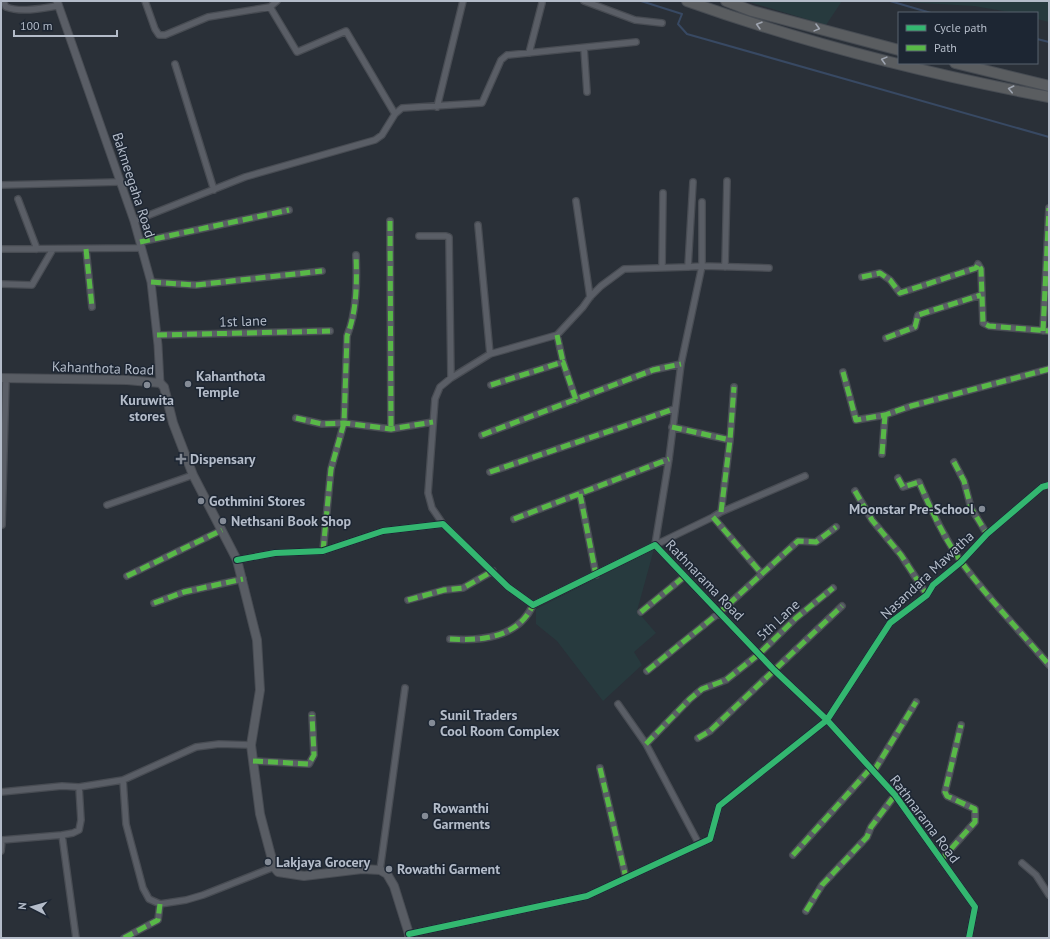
<svg xmlns="http://www.w3.org/2000/svg" width="1050" height="939" viewBox="0 0 1050 939" font-family="'PT Sans',sans-serif">
<style>
.green{fill:#273a3e}
.lines{fill:none;stroke-linecap:round;stroke-linejoin:round}
.stream{stroke:#384963;stroke-width:2}
.minor-casing{stroke:#484c53;stroke-width:8}
.tertiary-casing{stroke:#484c53;stroke-width:9}
.secondary-casing{stroke:#484c53;stroke-width:10}
.motorway-casing{stroke:#474c53;stroke-width:12}
.minor{stroke:#5a5e66;stroke-width:5.5}
.tertiary{stroke:#5a5e66;stroke-width:7}
.secondary{stroke:#595d64;stroke-width:8}
.motorway{stroke:#5a5d60;stroke-width:10}
.quiet{stroke:#58b947;stroke-width:5;stroke-dasharray:10 5;stroke-linecap:butt}
.cycleway-casing{stroke:#1d2633;stroke-width:8}
.cycleway{stroke:#33b770;stroke-width:6}
.oneway{stroke:#9ea4af}
.poi-dot{fill:#848b96;stroke:#1d2633;stroke-width:1.5}
.labels{text-anchor:middle;dominant-baseline:central;stroke-width:3;stroke-linejoin:round;paint-order:stroke}
.street-label{font-size:14px;fill:#b4bcc9;stroke:#1d2633}
.poi-label{font-size:14px;font-weight:bold;fill:#b4bcc9;stroke:#1d2633;text-anchor:start}
</style>
<rect width="100%" height="100%" fill="#2a3038"/>
<path class="green" d="M 746,1 L 842,1 L 826,25 Z
M 885,1 L 1049,1 L 1049,22 L 1037,19 L 1037,13 L 1015,13 L 974,6 Z
M 654,549 L 637,611 L 656,633 L 634,652 L 642,665 L 603,701 L 557,641 L 536,624 L 536,609 Z"/>
<g class="lines">
<path class="stream" d="M 641,1 L 682,14 L 678,24 L 687,34 L 1049,137
M 890,1 L 931,13
M 1037,39 L 1049,42"/>
<g class="minor-casing">
<path id="minor" d="M 3,1 L 6,7 C 22,13 41,8 58,6
M 145,1 L 155,29 L 159,35 L 165,35 L 208,17 L 270,7 L 277,1
M 584,1 L 635,20 L 662,23
M 270,7 L 297,52 L 346,31 L 395,114
M 584,48 L 587,92
M 529,53 L 542,3
M 175,64 L 214,190
M 437,107 L 463,1
M 1,185 L 119,182
M 18,199 L 37,249
M 576,201 L 590,297
M 702,202 L 702,266 L 681,364 L 669,459 L 655,545 L 713,517 L 721,512 L 805,476
M 134,221 L 245,177 L 375,140 L 382,135 L 395,114 L 402,108 L 482,103 L 501,60 L 507,55 L 636,42
M 390,221 L 391,429
M 478,225 L 490,354
M 419,236 L 446,236 L 449,237 L 451,378
M 140,242 L 289,210
M 1,249 L 141,248
M 86,249 L 92,307
M 662,267 L 663,193
M 688,267 L 693,182
M 725,267 L 727,181
M 862,277 L 880,273 L 890,280 L 900,293 L 976,268 L 978,264 L 981,269 L 983,323 L 989,326 L 1049,331
M 151,282 L 196,285 L 322,271
M 1,284 L 32,285 L 53,249
M 1043,331 L 1049,208
M 157,335 L 330,331
M 557,335 L 563,362
M 886,338 L 915,327 L 918,315 L 981,295
M 843,372 L 856,420 L 885,415 L 911,406 L 1049,369
M 491,385 L 563,362 L 576,400
M 296,418 L 322,424 L 344,423 L 391,429 L 433,422
M 672,427 L 730,440
M 482,435 L 653,370 L 681,364
M 882,454 L 885,415
M 954,462 L 964,481 L 971,508 L 987,534
M 490,472 L 674,409
M 898,478 L 903,487 L 919,482 C 931,510 944,538 962,563 C 988,598 1020,631 1049,665
M 855,491 L 872,520 L 901,555 L 927,595
M 580,494 L 596,575
M 107,505 L 193,475
M 721,512 L 730,440 L 734,387
M 713,517 L 762,574
M 514,519 L 669,459
M 443,524 L 432,508 L 428,493 L 435,399 L 440,387 L 451,378 L 490,354 L 557,335 L 583,307 L 590,297 L 601,286 L 624,269 L 688,267 L 702,266 L 769,268
M 2,525 L 6,378
M 323,551 L 331,469 L 344,423 L 347,336 C 357,311 357,282 356,255
M 237,560 L 275,553 L 323,551 L 383,531 L 443,524 L 508,587 L 533,605 L 655,545 L 774,670 L 827,720 L 895,795 L 975,907 L 969,938
M 127,576 L 222,530
M 408,600 L 444,590 L 463,588 L 493,571
M 154,603 L 184,592 L 243,579
M 641,612 L 685,576
M 450,639 C 481,641 518,638 533,605
M 647,671 L 719,613 L 798,541 L 816,542 L 836,527
M 618,704 L 646,744 L 699,844
M 698,738 L 710,731 L 842,606
M 646,744 L 690,699 L 702,689 L 726,680 L 759,654 L 796,618 L 833,588
M 253,761 L 309,764 L 314,755 L 312,715
M 600,768 L 626,878
M 874,771 L 916,702
M 123,780 L 126,824 L 143,888 L 149,899 L 160,904 L 186,900 L 203,895 L 274,867
M 1,792 L 62,786 L 79,787
M 1,851 L 2,840 L 62,835
M 793,855 L 871,768
M 941,860 L 975,822 L 975,809 L 947,796 L 945,792 L 961,725
M 1022,863 L 1036,875 L 1049,895
M 380,870 L 405,688
M 806,911 L 822,885 L 867,837 L 871,827 L 895,795
M 409,934 L 587,896 L 710,839 L 719,806 L 827,720 L 890,623 L 927,595 L 933,585 L 961,562 L 987,534 L 1042,487 L 1049,485
M 76,938 L 62,835 L 73,833 L 79,830 L 81,820 L 79,787 L 123,780 L 196,747 L 219,744 L 251,745
M 124,938 L 158,920 L 160,904"/>
</g>
<g class="tertiary-casing">
<path id="tertiary" d="M 57,1 L 134,221 L 151,282 L 158,345 L 160,383"/>
</g>
<g class="secondary-casing">
<path id="secondary" d="M 1,378 L 127,380 L 160,383 L 164,387 L 173,423 L 193,475 L 237,560 L 257,640 L 260,690 L 251,745 L 260,814 L 274,867 L 278,872 L 304,876 L 362,869 L 380,870 L 387,874 L 394,886 L 409,934 L 409,938"/>
</g>
<g class="motorway-casing">
<path id="motorway" d="M 687,1 C 805,43 927,74 1049,97
M 726,1 L 752,11 L 899,50
M 955,63 L 1049,86"/>
</g>
<use href="#minor" class="minor"/>
<use href="#tertiary" class="tertiary"/>
<use href="#secondary" class="secondary"/>
<use href="#motorway" class="motorway"/>
<path class="quiet" d="M 390,221 L 391,429
M 140,242 L 289,210
M 86,249 L 92,307
M 862,277 L 880,273 L 890,280 L 900,293 L 976,268 L 978,264 L 981,269 L 983,323 L 989,326 L 1049,331
M 151,282 L 196,285 L 322,271
M 1043,331 L 1049,208
M 157,335 L 330,331
M 557,335 L 563,362
M 886,338 L 915,327 L 918,315 L 981,295
M 843,372 L 856,420 L 885,415 L 911,406 L 1049,369
M 491,385 L 563,362 L 576,400
M 296,418 L 322,424 L 344,423 L 391,429 L 433,422
M 672,427 L 730,440
M 482,435 L 653,370 L 681,364
M 882,454 L 885,415
M 954,462 L 964,481 L 971,508 L 987,534
M 490,472 L 674,409
M 898,478 L 903,487 L 919,482 C 931,510 944,538 962,563 C 988,598 1020,631 1049,665
M 855,491 L 872,520 L 901,555 L 927,595
M 580,494 L 596,575
M 721,512 L 730,440 L 734,387
M 713,517 L 762,574
M 514,519 L 669,459
M 323,551 L 331,469 L 344,423 L 347,336 C 357,311 357,282 356,255
M 127,576 L 222,530
M 408,600 L 444,590 L 463,588 L 493,571
M 154,603 L 184,592 L 243,579
M 641,612 L 685,576
M 450,639 C 481,641 518,638 533,605
M 647,671 L 719,613 L 798,541 L 816,542 L 836,527
M 698,738 L 710,731 L 842,606
M 646,744 L 690,699 L 702,689 L 726,680 L 759,654 L 796,618 L 833,588
M 253,761 L 309,764 L 314,755 L 312,715
M 600,768 L 626,878
M 874,771 L 916,702
M 793,855 L 871,768
M 941,860 L 975,822 L 975,809 L 947,796 L 945,792 L 961,725
M 806,911 L 822,885 L 867,837 L 871,827 L 895,795
M 124,938 L 158,920 L 160,904"/>
<g class="cycleway-casing">
<path id="cycleway" d="M 237,560 L 275,553 L 323,551 L 383,531 L 443,524 L 508,587 L 533,605 L 655,545 L 774,670 L 827,720 L 895,795 L 975,907 L 969,938
M 409,934 L 587,896 L 710,839 L 719,806 L 827,720 L 890,623 L 927,595 L 933,585 L 961,562 L 987,534 L 1042,487 L 1049,485"/>
</g>
<use href="#cycleway" class="cycleway"/>
</g>
<defs><path id="oneway-chevron" d="M-2-3.5L2.5 0L-2 3.5" fill="none" stroke-width="1.6" stroke-linecap="round" stroke-linejoin="round"/></defs>
<g class="oneway">
<use href="#oneway-chevron" transform="translate(759 25) rotate(-164)"/>
<use href="#oneway-chevron" transform="translate(817 28) rotate(15)"/>
<use href="#oneway-chevron" transform="translate(884 60) rotate(-165)"/>
<use href="#oneway-chevron" transform="translate(1011 89) rotate(-167)"/>
</g>
<g class="poi-dot">
<circle cx="188" cy="384" r="4"/>
<circle cx="147" cy="385" r="4"/>
<path d="M179 453h4v4h4v4h-4v4h-4v-4h-4v-4h4z"/>
<circle cx="201" cy="501" r="4"/>
<circle cx="982" cy="509" r="4"/>
<circle cx="223" cy="521" r="4"/>
<circle cx="432" cy="723" r="4"/>
<circle cx="425" cy="816" r="4"/>
<circle cx="268" cy="862" r="4"/>
<circle cx="389" cy="869" r="4"/>
</g>
<g class="labels">
<g class="street-label">
<text transform="translate(134 185) rotate(72)">Bakmeegaha Road</text>
<text transform="translate(243 321) rotate(-2)">1st lane</text>
<text transform="translate(103 368) rotate(2)">Kahanthota Road</text>
<text transform="translate(927 575) rotate(-43)">Nasandara Mawatha</text>
<text transform="translate(705 580) rotate(46)">Rathnarama Road</text>
<text transform="translate(778 620) rotate(-43)">5th Lane</text>
<text transform="translate(925 819) rotate(53)">Rathnarama Road</text>
</g>
<g class="poi-label">
<text x="196" y="376">Kahanthota<tspan x="196" dy="16">Temple</tspan></text>
<text x="147" y="400" text-anchor="middle">Kuruwita<tspan x="147" dy="16">stores</tspan></text>
<text x="190" y="459">Dispensary</text>
<text x="209" y="501">Gothmini Stores</text>
<text x="974" y="509" text-anchor="end">Moonstar Pre-School</text>
<text x="231" y="521">Nethsani Book Shop</text>
<text x="440" y="715">Sunil Traders<tspan x="440" dy="16">Cool Room Complex</tspan></text>
<text x="433" y="808">Rowanthi<tspan x="433" dy="16">Garments</tspan></text>
<text x="276" y="862">Lakjaya Grocery</text>
<text x="397" y="869">Rowathi Garment</text>
</g>
</g>
<rect width="1050" height="939" fill="none" stroke="#b4bcc9" stroke-width="4"/>
<rect x="898" y="12" width="140" height="52" fill="#1d2633" stroke="#59626f"/>
<rect x="906" y="25" width="20" height="6" fill="#33b770" stroke="#59626f"/>
<text x="934" y="32" font-size="12" fill="#b4bcc9">Cycle path</text>
<rect x="906" y="45" width="20" height="6" fill="#58b947" stroke="#59626f"/>
<text x="934" y="52" font-size="12" fill="#b4bcc9">Path</text>
<g transform="translate(32 907) rotate(276)" stroke="#1d2633" stroke-width="3" paint-order="stroke">
<path d="M0-3L7 15L0 10L-7 15Z" fill="#b4bcc9"/>
<text y="-6" font-size="11" font-weight="bold" text-anchor="middle" fill="#b4bcc9">N</text>
</g>
<path d="M14 30v6h103v-6" fill="none" stroke="#b4bcc9" stroke-width="2"/>
<text x="20" y="30" font-size="12" fill="#b4bcc9" stroke="#1d2633" stroke-width="3" paint-order="stroke">100 m</text>
</svg>
